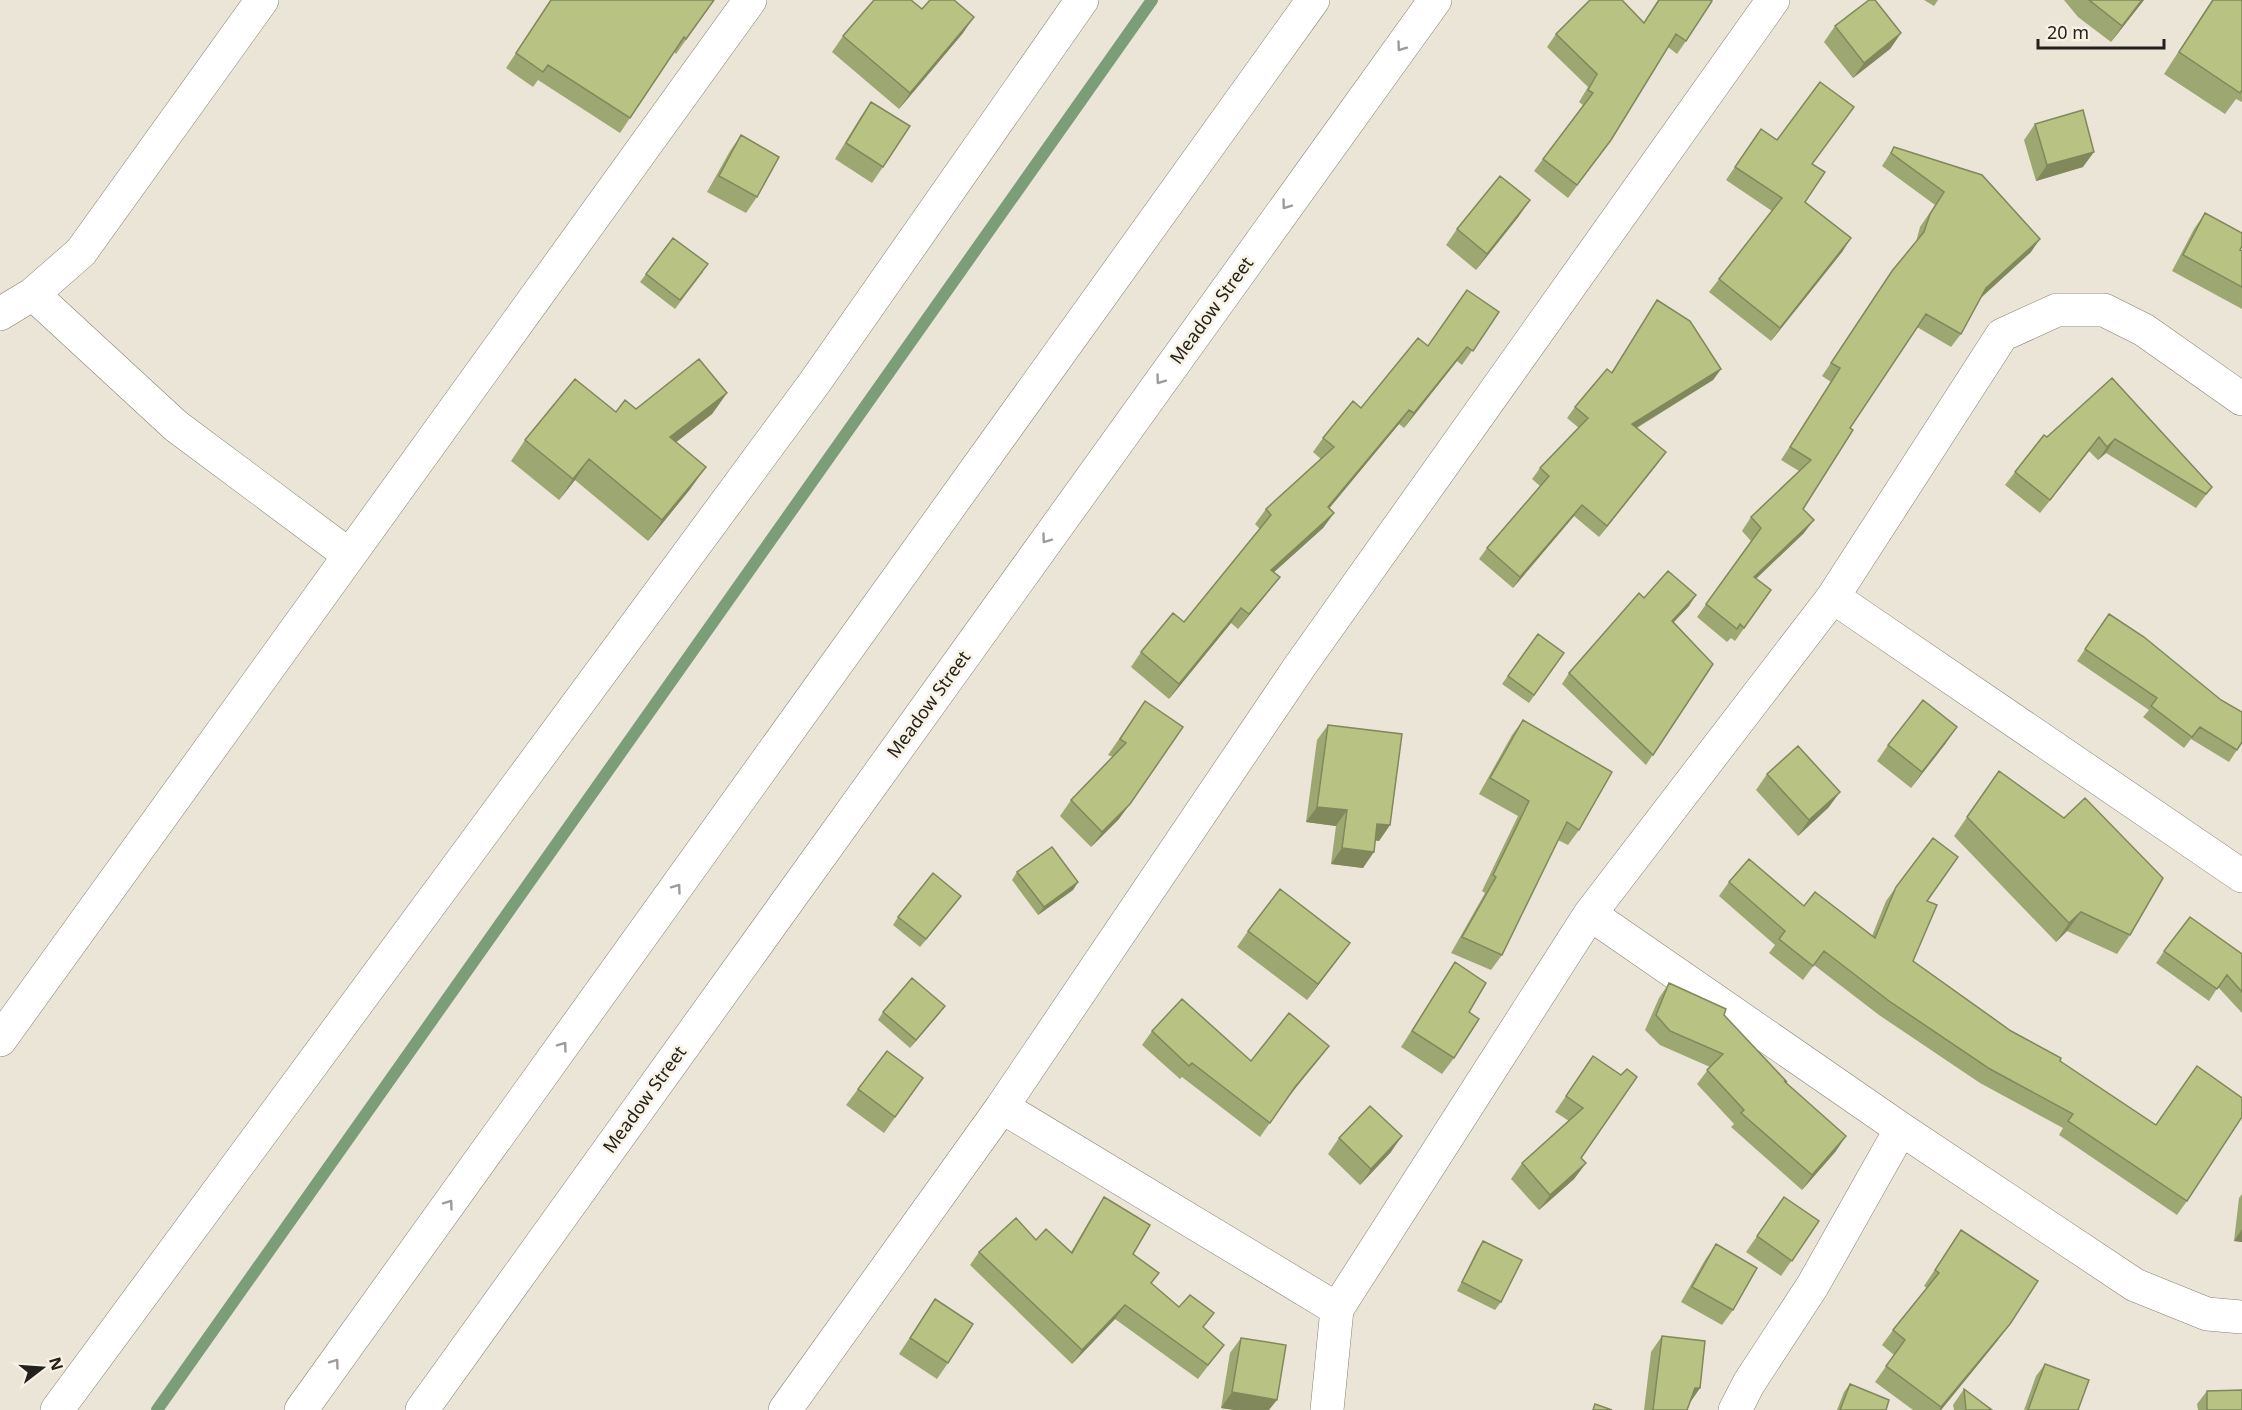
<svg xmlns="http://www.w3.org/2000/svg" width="2242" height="1410" viewBox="0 0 2242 1410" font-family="'Noto Sans',sans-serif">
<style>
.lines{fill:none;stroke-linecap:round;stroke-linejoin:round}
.stream{stroke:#7b9e79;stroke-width:12}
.minor-casing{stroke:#858073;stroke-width:34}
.minor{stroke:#fff;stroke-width:33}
.wall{fill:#9da771}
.shaded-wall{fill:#80885c}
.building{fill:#b7c283;stroke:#80885c;stroke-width:1.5}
.oneway{stroke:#9c9b99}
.labels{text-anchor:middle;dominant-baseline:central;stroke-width:5;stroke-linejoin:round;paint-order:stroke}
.street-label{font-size:18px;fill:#23211c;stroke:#f8f2e4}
</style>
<rect width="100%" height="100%" fill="#ebe5d7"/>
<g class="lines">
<path class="stream" d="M 157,1410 L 1152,0"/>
<g class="minor-casing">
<path id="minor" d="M 33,294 L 176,426 L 349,555
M 0,314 L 33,294 L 81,252 L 262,0
M 1833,597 L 2242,876
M 1590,914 L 1901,1129 L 2135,1285 L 2207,1314 L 2242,1317
M 0,1040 L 750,0
M 1002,1107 L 1337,1309
M 57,1410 L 815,382 L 1082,0
M 301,1410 L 1313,0
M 422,1410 L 1435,0
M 785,1410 L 1002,1107 L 1300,666 L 1773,0
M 1327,1410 L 1337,1309 L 1590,914 L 1833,597 L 2002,335 L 2057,310 L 2104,310 L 2144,330 L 2242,399
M 1735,1410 L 1749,1383 L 1813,1285 L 1901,1129"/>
</g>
<use href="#minor" class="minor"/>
</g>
<path class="wall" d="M 551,0 L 714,0 L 676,54 L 674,52 L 620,133 L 538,80 L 533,87 L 506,68 Z
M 1658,0 L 1710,0 L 1686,41 L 1677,54 L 1668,47 L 1611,140 L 1568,198 L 1534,171 L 1583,105 L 1579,102 L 1588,87 L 1547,47 L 1556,34 L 1644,22 Z
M 1924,0 L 1938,0 L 1934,6 Z
M 2064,0 L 2144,0 L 2111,42 L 2078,17 Z
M 2212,0 L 2242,0 L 2242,102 L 2236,99 L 2225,114 L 2164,74 Z
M 922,9 L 963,33 L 899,109 L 832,52 L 843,36 Z
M 1835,26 L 1901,33 L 1890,49 L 1853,78 L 1824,42 Z
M 871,102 L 883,167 L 872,183 L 835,159 L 860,118 Z
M 2035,124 L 2083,167 L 2036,181 L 2024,140 Z
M 1761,129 L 1813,164 L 1805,202 L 1851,238 L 1842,252 L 1771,341 L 1709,292 L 1772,211 L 1726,180 Z
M 741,135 L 757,197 L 746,213 L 707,192 L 730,151 Z
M 1894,147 L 2031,252 L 1981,298 L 1961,334 L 1951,347 L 1917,327 L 1850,428 L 1803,509 L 1804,533 L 1756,579 L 1771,590 L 1735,641 L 1731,638 L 1727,642 L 1697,617 L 1751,541 L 1742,531 L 1751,517 L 1799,471 L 1781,460 L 1831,382 L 1822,376 L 1883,285 L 1916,242 L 1920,227 L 1935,205 L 1882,166 Z
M 2205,213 L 2242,251 L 2242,309 L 2172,271 L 2194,229 Z
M 1519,216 L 1476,270 L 1446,245 L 1457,229 Z
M 673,238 L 703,272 L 675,309 L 640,282 Z
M 1657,300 L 1721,369 L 1713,380 L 1637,428 L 1658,463 L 1599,537 L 1574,516 L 1513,588 L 1479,559 L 1487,548 L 1540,486 L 1532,479 L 1540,468 L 1579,428 L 1567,418 L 1575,407 L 1611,373 Z
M 1499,312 L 1462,365 L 1457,361 L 1404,428 L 1399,424 L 1329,508 L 1334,513 L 1323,528 L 1274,572 L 1269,591 L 1238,629 L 1231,623 L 1169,699 L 1131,667 L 1141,652 L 1184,622 L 1260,529 L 1255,524 L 1266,509 L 1321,459 L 1313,452 L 1323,438 L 1361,408 L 1428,346 Z
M 2112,378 L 2212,487 L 2196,508 L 2106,453 L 2098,460 L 2089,451 L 2040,513 L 2005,485 L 2015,472 L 2047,437 Z
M 727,393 L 712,414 L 676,442 L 691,488 L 648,541 L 575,480 L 559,500 L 511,461 L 525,440 L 616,412 Z
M 1644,598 L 1689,606 L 1674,622 L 1713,664 L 1646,765 L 1562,684 L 1569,673 Z
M 2109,614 L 2237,750 L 2229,762 L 2191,739 L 2184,748 L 2143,717 L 2149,710 L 2077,661 Z
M 1538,634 L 1564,653 L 1529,703 L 1502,684 Z
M 1145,701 L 1119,819 L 1091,847 L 1060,816 L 1071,800 L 1113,757 L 1108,755 Z
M 1523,720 L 1579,830 L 1568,845 L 1558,840 L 1502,955 L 1491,970 L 1451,953 L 1485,893 L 1482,891 L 1518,816 L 1479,794 L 1512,735 Z
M 1328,725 L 1390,825 L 1379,841 L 1375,840 L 1363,868 L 1331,864 L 1336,826 L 1306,822 L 1317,740 Z
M 1946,743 L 1911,788 L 1877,761 L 1888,745 Z
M 1999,771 L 2130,935 L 2117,954 L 2067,931 L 2056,942 L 1954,836 Z
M 1767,774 L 1829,807 L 1798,836 L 1756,790 Z
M 1017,872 L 1078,882 L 1073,890 L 1038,915 L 1012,880 Z
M 1729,882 L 1804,906 L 1872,936 L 1886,901 L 1896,887 L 1927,901 L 1913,961 L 2011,1031 L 2060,1061 L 2187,1201 L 2177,1215 L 2059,1135 L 2063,1128 L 1980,1083 L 1879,1015 L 1814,965 L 1803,980 L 1769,953 L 1775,945 L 1719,896 Z
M 961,896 L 920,947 L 893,925 L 898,917 Z
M 1248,931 L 1338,959 L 1307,1000 L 1237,947 Z
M 2164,951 L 2242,954 L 2242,1013 L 2218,987 L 2209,1001 L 2156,963 Z
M 1455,962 L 1469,1012 L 1454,1058 L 1442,1074 L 1401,1047 Z
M 1669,983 L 1724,1015 L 1786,1083 L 1836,1151 L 1802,1190 L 1731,1127 L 1734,1124 L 1697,1084 L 1710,1067 L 1660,1045 L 1645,1030 L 1659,998 Z
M 883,1012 L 939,1014 L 910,1048 L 878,1020 Z
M 1152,1031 L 1251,1061 L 1319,1059 L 1287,1099 L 1260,1137 L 1182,1077 L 1180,1079 L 1142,1045 Z
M 1593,1056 L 1581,1158 L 1586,1163 L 1574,1179 L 1539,1210 L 1511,1179 L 1522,1163 L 1569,1121 L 1555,1112 Z
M 923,1078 L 884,1133 L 846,1105 L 858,1089 Z
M 1339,1138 L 1391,1152 L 1360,1185 L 1328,1154 Z
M 2242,1194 L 2242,1242 L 2234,1241 L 2239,1198 Z
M 1104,1197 L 1133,1254 L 1151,1284 L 1224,1345 L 1198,1379 L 1115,1319 L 1072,1364 L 970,1265 L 979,1252 L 1036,1240 L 1071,1252 L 1095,1211 Z
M 1784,1197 L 1819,1221 L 1781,1276 L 1746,1252 Z
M 1961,1230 L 1998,1340 L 1941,1410 L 1913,1410 L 1875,1382 L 1894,1355 L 1882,1345 L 1893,1330 L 1927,1288 L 1924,1286 Z
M 1483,1241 L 1501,1302 L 1495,1310 L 1457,1291 L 1477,1250 Z
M 1716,1244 L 1733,1310 L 1722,1325 L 1681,1302 L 1705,1260 Z
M 935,1299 L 948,1363 L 937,1379 L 899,1354 Z
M 1662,1336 L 1700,1388 L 1691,1401 L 1687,1410 L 1644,1410 L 1651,1352 Z
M 1241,1338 L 1269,1410 L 1234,1410 L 1221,1408 L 1230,1353 Z
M 2045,1364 L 2078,1410 L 2024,1410 L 2036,1376 Z
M 1850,1384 L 1886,1410 L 1837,1410 L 1844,1392 Z
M 1964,1389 L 1992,1410 L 1954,1410 L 1953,1405 Z
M 2207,1391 L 2242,1410 L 2198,1410 L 2197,1404 Z"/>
<path class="shaded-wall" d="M 2142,0 L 2144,0 L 2111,42 L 2122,26 Z
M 974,17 L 963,33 L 899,109 L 910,93 Z
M 1901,33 L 1890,49 L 1853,78 L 1864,63 Z
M 2094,152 L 2083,167 L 2036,181 L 2047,165 Z
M 1530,200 L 1519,216 L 1476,270 L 1487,254 Z
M 1851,238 L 1842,252 L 1771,341 L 1780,328 Z
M 2040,239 L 2031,252 L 1977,301 L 1986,288 Z
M 1467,347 L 1457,361 L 1404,428 L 1414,413 Z
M 1721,369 L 1713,380 L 1624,435 L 1632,424 Z
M 727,393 L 712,414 L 656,458 L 670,437 Z
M 1409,410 L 1399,424 L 1318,522 L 1328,507 Z
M 2099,437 L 2089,451 L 2040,513 L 2050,500 Z
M 2115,439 L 2106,453 L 2098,460 L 2107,447 Z
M 1666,452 L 1658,463 L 1599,537 L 1607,526 Z
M 589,459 L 575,480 L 559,500 L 573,479 Z
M 706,467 L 691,488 L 648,541 L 662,520 Z
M 1582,505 L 1574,516 L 1513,588 L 1520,577 Z
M 1334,513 L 1323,528 L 1261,584 L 1271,570 Z
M 1814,520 L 1804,533 L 1744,590 L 1754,577 Z
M 1280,577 L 1269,591 L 1238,629 L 1249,614 Z
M 1696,595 L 1689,606 L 1665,631 L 1672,621 Z
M 1241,608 L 1231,623 L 1169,699 L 1179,684 Z
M 1957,727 L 1946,743 L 1911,788 L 1922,772 Z
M 1840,792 L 1829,807 L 1798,836 L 1809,820 Z
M 1130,804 L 1119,819 L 1091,847 L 1102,832 Z
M 1317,807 L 1347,810 L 1336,826 L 1306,822 Z
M 1377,824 L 1390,825 L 1379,841 L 1366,839 Z
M 1342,848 L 1374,852 L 1363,868 L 1331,864 Z
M 1078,882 L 1073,890 L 1038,915 L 1044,907 Z
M 961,896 L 955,904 L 920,947 L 926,939 Z
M 2081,912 L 2067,931 L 2056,942 L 2069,923 Z
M 1350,943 L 1338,959 L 1307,1000 L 1318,984 Z
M 945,1006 L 939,1014 L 910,1048 L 916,1040 Z
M 1329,1046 L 1319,1059 L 1285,1100 L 1295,1087 Z
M 1402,1136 L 1391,1152 L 1360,1185 L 1371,1169 Z
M 1846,1136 L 1836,1151 L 1802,1190 L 1812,1175 Z
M 1586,1163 L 1574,1179 L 1539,1210 L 1550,1195 Z
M 2242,1229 L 2242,1242 L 2234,1241 Z
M 1125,1305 L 1115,1319 L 1072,1364 L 1082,1350 Z
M 2010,1324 L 1998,1340 L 1941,1410 L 1939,1410 Z
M 1695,1388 L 1700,1388 L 1689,1404 Z
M 1232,1392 L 1277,1400 L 1269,1410 L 1234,1410 L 1221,1408 Z"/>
<path class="building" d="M 551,0 L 714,0 L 686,39 L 684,37 L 630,118 L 548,65 L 543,72 L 516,53 Z
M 874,0 L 911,0 L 922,9 L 930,0 L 954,0 L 974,17 L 910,93 L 843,36 Z
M 1590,0 L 1622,0 L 1644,23 L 1659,0 L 1710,0 L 1712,1 L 1686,41 L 1676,34 L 1611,140 L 1577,185 L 1543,159 L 1593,93 L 1588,90 L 1597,74 L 1556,34 Z
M 1869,0 L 1875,0 L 1901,33 L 1864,63 L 1835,26 Z
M 2089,0 L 2142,0 L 2122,26 Z
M 2213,0 L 2242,0 L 2242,90 L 2240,93 L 2179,52 Z
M 1820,82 L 1854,107 L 1812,164 L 1825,172 L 1805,202 L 1851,238 L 1780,328 L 1719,279 L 1782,198 L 1735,167 L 1761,129 L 1777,140 Z
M 871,102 L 910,126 L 883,167 L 846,143 Z
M 2083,110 L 2094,152 L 2047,165 L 2035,124 Z
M 741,135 L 779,157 L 757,197 L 719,176 Z
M 1894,147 L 1982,175 L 2040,239 L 1986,288 L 1961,334 L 1926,314 L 1850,428 L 1853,430 L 1803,509 L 1814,520 L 1754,577 L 1771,590 L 1744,628 L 1740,624 L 1737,629 L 1706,604 L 1761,528 L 1751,517 L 1811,460 L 1790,447 L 1840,368 L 1831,363 L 1892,271 L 1924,232 L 1930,214 L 1944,192 L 1891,153 Z
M 1500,176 L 1530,200 L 1487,254 L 1457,229 Z
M 2205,213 L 2242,233 L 2242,246 L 2240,250 L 2242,251 L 2242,287 L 2183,255 Z
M 673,238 L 708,264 L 680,300 L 646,274 Z
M 1467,290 L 1499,312 L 1473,351 L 1467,347 L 1414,413 L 1409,410 L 1328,507 L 1334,513 L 1271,570 L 1280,577 L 1249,614 L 1241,608 L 1179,684 L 1141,652 L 1173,613 L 1184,622 L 1271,515 L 1266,509 L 1334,447 L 1323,438 L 1353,401 L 1361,408 L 1418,338 L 1428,346 Z
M 1657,300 L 1690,321 L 1721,369 L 1632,424 L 1666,452 L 1607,526 L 1582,505 L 1520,577 L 1487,548 L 1549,476 L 1540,468 L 1588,418 L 1575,407 L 1607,369 L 1612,373 Z
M 699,359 L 727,393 L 670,437 L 706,467 L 662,520 L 589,459 L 573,479 L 525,440 L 575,379 L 616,412 L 625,400 L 636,409 Z
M 2112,378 L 2212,487 L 2206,494 L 2115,439 L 2107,447 L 2099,437 L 2050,500 L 2015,472 L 2044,435 L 2047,437 Z
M 1668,571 L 1696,595 L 1672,621 L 1713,664 L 1653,755 L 1569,673 L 1639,593 L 1644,598 Z
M 2109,614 L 2144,637 L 2221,700 L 2242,712 L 2242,742 L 2237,750 L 2200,727 L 2192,737 L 2151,706 L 2157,698 L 2085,649 Z
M 1538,634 L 1564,653 L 1534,695 L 1508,676 Z
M 1923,700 L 1957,727 L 1922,772 L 1888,745 Z
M 1145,701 L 1183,727 L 1130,804 L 1102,832 L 1071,800 L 1126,743 L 1120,739 Z
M 1523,720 L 1612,772 L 1579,830 L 1567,822 L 1502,955 L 1462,937 L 1496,877 L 1493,875 L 1529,801 L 1490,778 Z
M 1328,725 L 1402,734 L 1390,825 L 1377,824 L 1374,852 L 1342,848 L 1347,810 L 1317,807 Z
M 1798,746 L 1840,792 L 1809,820 L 1767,774 Z
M 1999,771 L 2064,818 L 2085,798 L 2163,878 L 2130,935 L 2081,912 L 2069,923 L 1967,817 Z
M 1933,838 L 1958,857 L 1927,901 L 1937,905 L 1913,961 L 2011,1031 L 2061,1058 L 2060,1061 L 2156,1125 L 2197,1066 L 2242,1098 L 2242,1117 L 2187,1201 L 2068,1121 L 2073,1114 L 1990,1069 L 1889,1001 L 1824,951 L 1813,966 L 1779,939 L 1785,931 L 1729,882 L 1749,859 L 1804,906 L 1815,892 L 1875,938 L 1896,887 Z
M 1052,847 L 1078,882 L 1044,907 L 1017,872 Z
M 933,873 L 961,896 L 926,939 L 898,917 Z
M 1280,889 L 1350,943 L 1318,984 L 1248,931 Z
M 2190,917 L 2242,954 L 2242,992 L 2227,975 L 2217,989 L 2164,951 Z
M 1455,962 L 1486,983 L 1469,1012 L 1479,1019 L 1454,1058 L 1412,1031 Z
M 912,978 L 945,1006 L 916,1040 L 883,1012 Z
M 1669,983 L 1726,1009 L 1724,1015 L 1787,1082 L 1784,1081 L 1846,1136 L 1812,1175 L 1741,1113 L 1744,1110 L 1707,1070 L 1723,1054 L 1670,1031 L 1656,1015 Z
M 1182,999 L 1251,1061 L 1289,1013 L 1329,1046 L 1295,1087 L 1270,1123 L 1192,1063 L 1189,1066 L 1152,1031 Z
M 887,1051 L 923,1078 L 895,1117 L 858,1089 Z
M 1593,1056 L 1621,1075 L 1627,1069 L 1637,1077 L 1581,1158 L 1586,1163 L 1550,1195 L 1522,1163 L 1583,1108 L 1566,1096 Z
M 1370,1106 L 1402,1136 L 1371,1169 L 1339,1138 Z
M 1104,1197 L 1150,1225 L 1133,1254 L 1159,1273 L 1151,1283 L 1179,1307 L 1190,1295 L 1214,1313 L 1203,1327 L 1224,1345 L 1208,1365 L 1125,1305 L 1082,1350 L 979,1252 L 1016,1218 L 1036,1240 L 1046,1229 L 1072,1253 Z
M 1784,1197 L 1819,1221 L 1792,1261 L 1757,1236 Z
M 1961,1230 L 2038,1281 L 2010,1324 L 1941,1407 L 1886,1366 L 1905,1340 L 1893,1330 L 1939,1273 L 1935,1270 Z
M 1483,1241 L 1522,1260 L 1501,1302 L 1462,1282 Z
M 1716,1244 L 1757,1268 L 1733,1310 L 1692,1287 Z
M 935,1299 L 973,1324 L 948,1363 L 910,1338 Z
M 1662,1336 L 1705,1341 L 1700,1388 L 1695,1388 L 1687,1410 L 1653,1410 Z
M 1241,1338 L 1286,1345 L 1277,1400 L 1232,1392 Z
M 2045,1364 L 2089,1380 L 2078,1410 L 2028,1410 Z
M 1850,1384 L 1889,1400 L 1886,1410 L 1840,1410 Z
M 1964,1389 L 1992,1410 L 1966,1410 Z
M 2242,1390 L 2242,1410 L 2207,1410 L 2207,1391 Z
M 1595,1404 L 1612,1410 L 1593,1410 Z"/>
<defs><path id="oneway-chevron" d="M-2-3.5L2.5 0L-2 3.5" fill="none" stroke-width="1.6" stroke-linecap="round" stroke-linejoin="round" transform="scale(1.5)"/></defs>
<g class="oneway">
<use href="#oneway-chevron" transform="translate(1401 47) rotate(126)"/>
<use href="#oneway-chevron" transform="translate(1286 205) rotate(126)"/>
<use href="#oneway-chevron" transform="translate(1160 380) rotate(126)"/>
<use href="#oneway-chevron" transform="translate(1046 539) rotate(126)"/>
<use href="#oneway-chevron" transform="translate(677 888) rotate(-54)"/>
<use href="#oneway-chevron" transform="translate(563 1046) rotate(-54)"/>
<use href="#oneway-chevron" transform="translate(449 1204) rotate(-54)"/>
<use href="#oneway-chevron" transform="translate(335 1363) rotate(-54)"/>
</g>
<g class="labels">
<g class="street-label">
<text transform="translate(1211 310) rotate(-54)">Meadow Street</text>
<text transform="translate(928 704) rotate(-54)">Meadow Street</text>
<text transform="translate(644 1099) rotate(-54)">Meadow Street</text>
</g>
</g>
<g transform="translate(42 1368) rotate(73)" stroke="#f8f2e4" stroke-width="4.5" paint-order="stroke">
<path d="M0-4.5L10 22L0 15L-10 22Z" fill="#23211c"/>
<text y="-9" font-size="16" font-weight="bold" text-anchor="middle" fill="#23211c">N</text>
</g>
<path d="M2038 39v9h126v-9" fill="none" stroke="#23211c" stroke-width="3"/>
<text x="2047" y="39" font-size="18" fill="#23211c" stroke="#f8f2e4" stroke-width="4.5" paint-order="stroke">20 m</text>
</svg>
